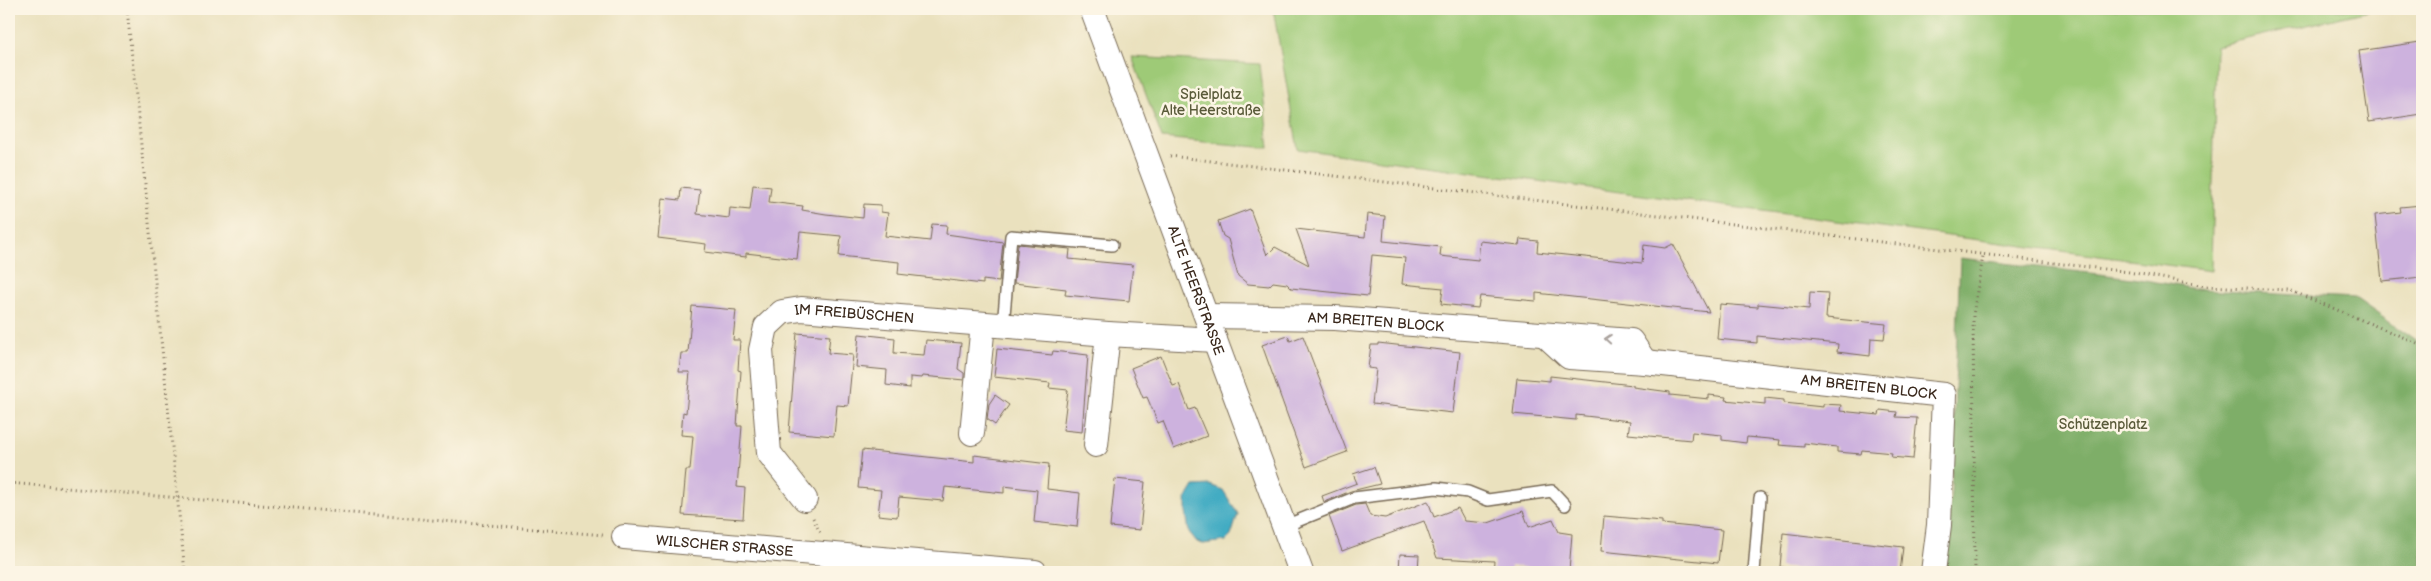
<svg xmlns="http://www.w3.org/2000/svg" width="2431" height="581" viewBox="0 0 2431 581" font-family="'Balsamiq Sans',sans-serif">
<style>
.green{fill:#9eca77;stroke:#6c7a4a}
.forest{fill:#7eae68;stroke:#5c6c43}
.water{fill:#43acc3;stroke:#3f6b70}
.building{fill:#cdb2de}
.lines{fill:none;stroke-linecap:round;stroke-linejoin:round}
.lane-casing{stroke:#786a56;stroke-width:14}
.street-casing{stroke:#786a56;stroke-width:26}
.path{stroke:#786a56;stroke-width:3;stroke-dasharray:1 4;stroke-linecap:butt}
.lane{stroke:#fff;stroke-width:11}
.street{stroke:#fff;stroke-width:24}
.oneway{stroke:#a79f9a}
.labels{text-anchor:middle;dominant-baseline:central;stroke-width:5;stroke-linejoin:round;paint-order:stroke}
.park-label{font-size:14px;fill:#595a39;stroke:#fcf5e5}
.street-label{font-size:14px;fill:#3b2a1e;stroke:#fcf5e5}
</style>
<rect width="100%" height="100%" fill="#fcf5e5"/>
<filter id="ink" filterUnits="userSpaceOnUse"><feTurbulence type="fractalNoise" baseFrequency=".02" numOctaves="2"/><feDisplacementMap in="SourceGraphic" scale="10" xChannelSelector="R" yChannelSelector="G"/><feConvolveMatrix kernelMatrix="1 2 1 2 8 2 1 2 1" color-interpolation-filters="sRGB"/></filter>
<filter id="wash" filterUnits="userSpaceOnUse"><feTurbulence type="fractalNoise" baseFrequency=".0096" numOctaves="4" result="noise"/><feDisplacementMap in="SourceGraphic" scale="20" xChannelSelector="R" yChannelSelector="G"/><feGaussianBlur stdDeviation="1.12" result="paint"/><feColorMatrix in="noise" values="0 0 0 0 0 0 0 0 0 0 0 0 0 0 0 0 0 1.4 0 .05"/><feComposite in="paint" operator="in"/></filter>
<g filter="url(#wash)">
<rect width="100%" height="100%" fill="#eae1be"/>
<path class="green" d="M 1273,9 L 2377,9 L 2216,46 L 2211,271 L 1298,149 Z
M 1132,57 L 1260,64 L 1269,148 L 1162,138 Z"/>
<path class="forest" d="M 1960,258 L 2133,278 L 2203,290 L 2355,298 L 2422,345 L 2422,572 L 1943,572 L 1951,492 Z"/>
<path class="water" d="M 1210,485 L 1223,490 L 1238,514 L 1231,536 L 1226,541 L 1203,544 L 1197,542 L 1189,532 L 1186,512 L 1186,499 L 1194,486 Z"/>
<g id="blocks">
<path class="building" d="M 2420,42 L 2422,114 L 2369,122 L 2359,51 Z
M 753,185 L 771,187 L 769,202 L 803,206 L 802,210 L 826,214 L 863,218 L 864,204 L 881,205 L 881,212 L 888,213 L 885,236 L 930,241 L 932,224 L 947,225 L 946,234 L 1003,242 L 999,282 L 983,280 L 983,284 L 898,274 L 899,262 L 839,256 L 841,236 L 800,232 L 797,259 L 746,253 L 746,257 L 705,252 L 706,244 L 658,238 L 662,198 L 680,200 L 681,188 L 700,190 L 697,214 L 729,218 L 730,208 L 750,210 Z
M 2422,205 L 2422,277 L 2382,281 L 2375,215 L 2401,212 L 2400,207 Z
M 1250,209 L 1267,255 L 1275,247 L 1309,265 L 1296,229 L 1365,237 L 1367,214 L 1385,216 L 1383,241 L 1441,247 L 1440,256 L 1478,260 L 1480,241 L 1519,245 L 1520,239 L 1538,241 L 1537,252 L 1642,263 L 1644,245 L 1665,248 L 1673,244 L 1709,312 L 1536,293 L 1536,301 L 1480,296 L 1478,308 L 1441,304 L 1443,288 L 1402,284 L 1405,258 L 1372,255 L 1368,296 L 1291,288 L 1287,284 L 1273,282 L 1269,286 L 1248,284 L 1238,276 L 1228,239 L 1223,236 L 1218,221 Z
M 1018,244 L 1070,249 L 1069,259 L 1133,265 L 1129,301 L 1065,295 L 1066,289 L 1014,283 Z
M 1810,292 L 1828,293 L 1826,318 L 1886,324 L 1884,339 L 1871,338 L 1870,356 L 1837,352 L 1838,344 L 1757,336 L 1757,343 L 1717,339 L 1720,304 L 1758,307 L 1758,304 L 1809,309 Z
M 692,306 L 736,310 L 733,340 L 740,340 L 738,370 L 741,371 L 737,426 L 742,426 L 737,487 L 745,488 L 743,519 L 682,515 L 686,470 L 690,470 L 693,436 L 681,435 L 683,412 L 686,413 L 690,372 L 679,372 L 681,353 L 688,353 Z
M 797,333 L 830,336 L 828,353 L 853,355 L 848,406 L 837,405 L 834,436 L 789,432 Z
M 859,334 L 895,338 L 894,353 L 924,355 L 926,340 L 961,343 L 958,369 L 964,373 L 964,380 L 923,376 L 922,378 L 910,377 L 910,388 L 886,385 L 887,370 L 856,367 Z
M 1288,336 L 1290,341 L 1303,336 L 1347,452 L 1306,467 L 1262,345 Z
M 1378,343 L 1460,352 L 1453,413 L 1372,404 L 1376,369 L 1368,368 L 1371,345 L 1378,345 Z
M 997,349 L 1052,355 L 1053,351 L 1088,355 L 1082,432 L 1063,430 L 1068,390 L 1049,388 L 1050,383 L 994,377 Z
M 1161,356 L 1173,386 L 1179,384 L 1189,410 L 1195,408 L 1207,436 L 1174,449 L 1163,421 L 1158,423 L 1147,397 L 1143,398 L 1131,368 Z
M 1550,376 L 1633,385 L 1633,387 L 1670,392 L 1670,395 L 1709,399 L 1709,395 L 1726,397 L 1725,400 L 1765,404 L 1765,398 L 1784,400 L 1784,403 L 1823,407 L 1823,404 L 1841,405 L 1840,411 L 1879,415 L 1880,410 L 1897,412 L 1896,417 L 1917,418 L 1913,459 L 1891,457 L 1892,453 L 1862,450 L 1861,454 L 1837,452 L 1837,447 L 1804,443 L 1804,447 L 1779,445 L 1780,440 L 1747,437 L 1746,443 L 1722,440 L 1722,435 L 1692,432 L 1691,440 L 1628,434 L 1630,421 L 1576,415 L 1576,420 L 1513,414 L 1517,378 L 1550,381 Z
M 995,395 L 1009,405 L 995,425 L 987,419 L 989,404 Z
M 862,450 L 974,462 L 974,455 L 1049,464 L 1047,489 L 1080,493 L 1077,527 L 1034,522 L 1037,490 L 1004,486 L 1004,493 L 945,487 L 943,501 L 899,497 L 897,517 L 878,515 L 881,490 L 858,488 Z
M 1374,467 L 1380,484 L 1351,491 L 1324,502 L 1322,496 L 1357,483 L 1353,474 Z
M 1115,479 L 1145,482 L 1140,530 L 1110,527 Z
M 1428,501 L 1434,517 L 1458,508 L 1465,521 L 1488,523 L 1523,511 L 1529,527 L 1553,519 L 1559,532 L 1572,534 L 1569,571 L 1511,566 L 1510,572 L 1493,572 L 1494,561 L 1437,558 L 1424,521 L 1342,551 L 1329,516 L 1356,505 L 1365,504 L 1370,516 L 1385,518 Z
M 1604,516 L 1662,521 L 1662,524 L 1722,530 L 1718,563 L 1601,551 Z
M 1783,533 L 1903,547 L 1900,572 L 1833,572 L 1780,567 Z
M 1400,554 L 1419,555 L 1418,571 L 1399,570 Z"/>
</g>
</g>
<g filter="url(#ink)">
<use href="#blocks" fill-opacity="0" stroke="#786a56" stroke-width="1"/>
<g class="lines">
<g class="lane-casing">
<path id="lane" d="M 1003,326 L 1011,236 L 1112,245
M 1285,526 L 1354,498 L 1436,488 L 1468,492 L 1488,500 L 1552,491 L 1565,505
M 1754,572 L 1760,498"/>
</g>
<g class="street-casing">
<g id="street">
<path id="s1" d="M 1092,9 L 1301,572"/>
<path id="s2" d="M 1207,316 L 1335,318 L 1631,341 L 1645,362"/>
<path id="s3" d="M 1545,335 L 1569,357 L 1645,362 L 1944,395 L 1939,525 L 1933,572"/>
<path d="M 972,433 L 983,324"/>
<path d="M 1096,445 L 1108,334"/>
<path id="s4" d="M 805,499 L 769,453 L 761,350 L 766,327 L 782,312 L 801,309 L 1108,334 L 1215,340"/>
<path id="s5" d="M 624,537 L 1035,572"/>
</g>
</g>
<path class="path" d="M 127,9 L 185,572
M 1170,156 L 2129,272 L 2205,286 L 2289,290 L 2422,345
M 9,483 L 603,535
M 813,518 L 820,533
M 1975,572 L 1973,315 L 1983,256"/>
<use href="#lane" class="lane"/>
<use href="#street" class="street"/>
</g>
<defs><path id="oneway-chevron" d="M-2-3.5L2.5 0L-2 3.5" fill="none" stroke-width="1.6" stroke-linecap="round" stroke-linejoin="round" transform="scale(1.25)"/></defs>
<use class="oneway" href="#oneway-chevron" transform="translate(1608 339) rotate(-176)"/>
</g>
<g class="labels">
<g class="park-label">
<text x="1211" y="94">Spielplatz<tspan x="1211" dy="16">Alte Heerstraße</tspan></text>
<text x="2103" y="424">Schützenplatz</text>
</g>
<g class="street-label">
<text stroke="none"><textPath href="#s1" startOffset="300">ALTE HEERSTRASSE</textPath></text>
<text stroke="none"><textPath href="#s4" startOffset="280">IM FREIBÜSCHEN</textPath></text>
<text stroke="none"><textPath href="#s2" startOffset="169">AM BREITEN BLOCK</textPath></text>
<text stroke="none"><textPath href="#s3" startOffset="334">AM BREITEN BLOCK</textPath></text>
<text stroke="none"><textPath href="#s5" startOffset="101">WILSCHER STRASSE</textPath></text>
</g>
</g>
<rect width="2431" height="581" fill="none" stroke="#fcf5e5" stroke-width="30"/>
</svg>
